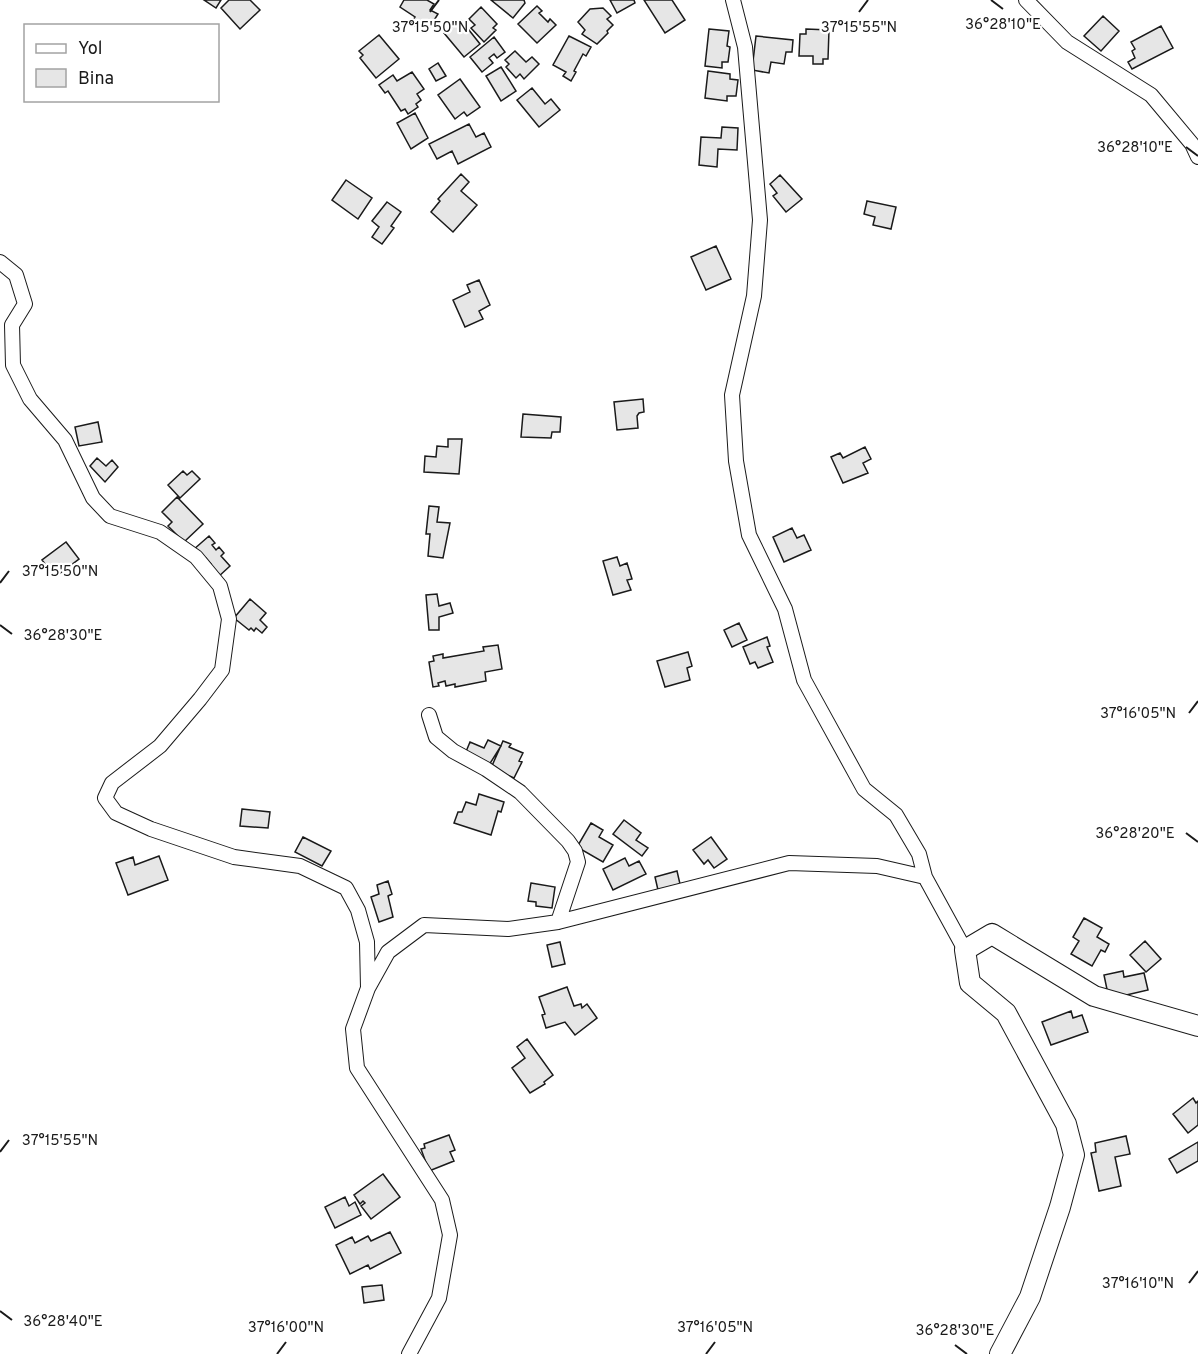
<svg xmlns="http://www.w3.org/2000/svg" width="1198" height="1354" viewBox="0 0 1198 1354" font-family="Overpass,sans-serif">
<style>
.building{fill:#e6e6e6;stroke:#1a1a1a;stroke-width:1.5}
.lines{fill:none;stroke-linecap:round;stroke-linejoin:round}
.street-casing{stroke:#1a1a1a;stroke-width:16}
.secondary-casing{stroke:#1a1a1a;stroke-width:22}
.street{stroke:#fff;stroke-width:14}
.secondary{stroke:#fff;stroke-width:20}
.ticks{fill:none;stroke:#1a1a1a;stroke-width:2}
.ticks-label{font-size:15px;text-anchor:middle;fill:#1a1a1a;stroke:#fff;stroke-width:4.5;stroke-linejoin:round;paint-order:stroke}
</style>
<rect width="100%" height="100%" fill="#fff"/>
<path class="building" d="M 204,0 L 221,0 L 216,8 Z
M 229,0 L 250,0 L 260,10 L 240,29 L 221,8 Z
M 404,0 L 427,0 L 434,4 L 430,10 L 438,14 L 426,33 L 411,23 L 415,17 L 400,7 Z
M 491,0 L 524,0 L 525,3 L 513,18 Z
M 610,0 L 634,0 L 635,3 L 617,13 Z
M 644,0 L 672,0 L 685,20 L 665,33 Z
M 537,6 L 542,11 L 539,13 L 548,22 L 550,19 L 556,25 L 537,43 L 518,24 Z
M 481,7 L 497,24 L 493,28 L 496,30 L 484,42 L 471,28 L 475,25 L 469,19 Z
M 603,8 L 611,16 L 607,19 L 613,25 L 607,31 L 608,33 L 597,44 L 582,34 L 585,30 L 578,22 L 590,9 Z
M 1103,16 L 1119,31 L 1101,51 L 1084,36 Z
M 461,20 L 480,44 L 464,57 L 444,33 Z
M 1161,26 L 1173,48 L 1132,69 L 1128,62 L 1135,58 L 1132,51 L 1135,49 L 1131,42 Z
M 709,29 L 729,31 L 727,46 L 730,47 L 728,62 L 722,62 L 722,68 L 705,66 Z
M 806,29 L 829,30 L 828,59 L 823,59 L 823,64 L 813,64 L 813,56 L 799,56 L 800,34 L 806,34 Z
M 379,35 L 399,59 L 376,78 L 360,58 L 363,55 L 359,51 Z
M 569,36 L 591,47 L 586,56 L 583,54 L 574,71 L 576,72 L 571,81 L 563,76 L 566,72 L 553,65 Z
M 756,36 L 793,40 L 792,52 L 786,52 L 784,64 L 771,62 L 769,73 L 752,70 Z
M 494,37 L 505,52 L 497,58 L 494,54 L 489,58 L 493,63 L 482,72 L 470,57 Z
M 515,51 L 526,62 L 532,57 L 539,64 L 524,79 L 520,74 L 516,78 L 506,67 L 509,64 L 505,60 Z
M 438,63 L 446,76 L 436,81 L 429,69 Z
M 501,67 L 516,91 L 501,101 L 486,76 Z
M 708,71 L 730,74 L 730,79 L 738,80 L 736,96 L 727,96 L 727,101 L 705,98 Z
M 412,72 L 424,89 L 417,94 L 421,100 L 416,104 L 418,107 L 408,114 L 405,109 L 401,111 L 388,91 L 385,93 L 379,85 L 393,75 L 397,81 Z
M 460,79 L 480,107 L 467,116 L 464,112 L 455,119 L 438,95 Z
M 532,88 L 545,104 L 551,99 L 560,110 L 539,127 L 517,100 Z
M 415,113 L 428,138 L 411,149 L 397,123 Z
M 469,124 L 476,137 L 484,133 L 491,147 L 458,164 L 452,151 L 437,159 L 429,144 Z
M 722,127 L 738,128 L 737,150 L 718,149 L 717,167 L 699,165 L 701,137 L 721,138 Z
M 461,174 L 469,182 L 461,191 L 477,205 L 453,232 L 431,212 L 440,201 L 438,199 Z
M 780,175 L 802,199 L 786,212 L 773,196 L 777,193 L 770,184 Z
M 346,180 L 372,198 L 358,219 L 332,200 Z
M 867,201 L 896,207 L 891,229 L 873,225 L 875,217 L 864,214 Z
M 387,202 L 401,212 L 391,226 L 394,228 L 382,244 L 372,237 L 379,227 L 372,221 Z
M 716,246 L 731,279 L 706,290 L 691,257 Z
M 479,280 L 490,305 L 479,311 L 483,319 L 465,327 L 453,300 L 470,292 L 467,285 Z
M 643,399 L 644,412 L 639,413 L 637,416 L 638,428 L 617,430 L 614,402 Z
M 523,414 L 561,417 L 560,432 L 552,432 L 551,438 L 521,437 Z
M 98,422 L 102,442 L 79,446 L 75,427 Z
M 448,439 L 462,439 L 459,474 L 424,472 L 425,456 L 436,457 L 437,446 L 448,447 Z
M 865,447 L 871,459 L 863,463 L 868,473 L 843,483 L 831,457 L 840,453 L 843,458 Z
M 97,458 L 106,466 L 112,460 L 118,467 L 105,482 L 90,466 Z
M 183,471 L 187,475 L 192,471 L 200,479 L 180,498 L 168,485 Z
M 177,497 L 203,524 L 184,542 L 168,526 L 172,522 L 162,512 Z
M 429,506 L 439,507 L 437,522 L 450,523 L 443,558 L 428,556 L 430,534 L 426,534 Z
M 792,528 L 797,538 L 804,535 L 811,550 L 784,562 L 773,537 Z
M 209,536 L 215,543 L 212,545 L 216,550 L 219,547 L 224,553 L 221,556 L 230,566 L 217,578 L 208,567 L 211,564 L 206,558 L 203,561 L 193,550 Z
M 66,542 L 79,559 L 55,577 L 42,560 Z
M 617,557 L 620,566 L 627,563 L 632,579 L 627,580 L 631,590 L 613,595 L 603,561 Z
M 437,594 L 439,606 L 450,603 L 453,613 L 439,617 L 439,630 L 429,630 L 426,595 Z
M 250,599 L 266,613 L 260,620 L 267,627 L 262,633 L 256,628 L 254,631 L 251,628 L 249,630 L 234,618 Z
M 739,623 L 747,640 L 732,647 L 724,630 Z
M 767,637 L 770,646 L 767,647 L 773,662 L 758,668 L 755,662 L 750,664 L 743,647 Z
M 498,645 L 502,669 L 485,672 L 486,681 L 455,687 L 455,684 L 446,686 L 445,681 L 438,683 L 439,686 L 433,687 L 429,662 L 434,661 L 433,656 L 443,654 L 443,658 L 484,651 L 483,647 Z
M 688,652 L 692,666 L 687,668 L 690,680 L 665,687 L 657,661 Z
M 488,740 L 501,746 L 489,765 L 465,754 L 470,742 L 484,748 Z
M 503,741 L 511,744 L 509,747 L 523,753 L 519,761 L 522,762 L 514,778 L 491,768 Z
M 479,794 L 504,802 L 501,812 L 498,811 L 491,835 L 454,823 L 458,812 L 462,812 L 466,802 L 476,805 Z
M 242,809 L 270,812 L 268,828 L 240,826 Z
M 624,820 L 641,833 L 636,840 L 648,848 L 642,856 L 613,834 Z
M 591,823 L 603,830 L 599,837 L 613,845 L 603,862 L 577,847 Z
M 303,837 L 331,851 L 322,866 L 295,852 Z
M 711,837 L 727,859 L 714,868 L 708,860 L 704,864 L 693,850 Z
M 159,856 L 168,880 L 128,895 L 116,863 L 133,857 L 135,865 Z
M 625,858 L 629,866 L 639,861 L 646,874 L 613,890 L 603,869 Z
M 677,871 L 680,884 L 658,890 L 655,877 Z
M 388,881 L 392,894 L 388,896 L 393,917 L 379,922 L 371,897 L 379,894 L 377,885 Z
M 531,883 L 555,887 L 552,908 L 536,906 L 536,902 L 528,901 Z
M 1084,918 L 1102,928 L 1097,937 L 1109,944 L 1105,952 L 1101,950 L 1092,966 L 1071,954 L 1079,941 L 1073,937 Z
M 1145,941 L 1161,959 L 1146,972 L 1130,955 Z
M 560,942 L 565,964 L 552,967 L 547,945 Z
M 1123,971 L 1124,977 L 1144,973 L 1148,990 L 1109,999 L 1104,975 Z
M 567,987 L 574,1006 L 581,1004 L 582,1008 L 587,1004 L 597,1018 L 575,1035 L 565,1022 L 546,1028 L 542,1015 L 545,1014 L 539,997 Z
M 1071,1011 L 1073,1018 L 1082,1015 L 1088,1032 L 1051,1045 L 1042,1022 Z
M 527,1039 L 553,1075 L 544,1082 L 545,1084 L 530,1093 L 512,1068 L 525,1058 L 517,1047 Z
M 1193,1098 L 1196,1103 L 1198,1101 L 1198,1125 L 1188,1133 L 1173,1114 Z
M 449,1135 L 455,1150 L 450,1152 L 454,1161 L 429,1171 L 421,1149 L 425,1148 L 424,1144 Z
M 1126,1136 L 1130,1154 L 1115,1157 L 1121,1186 L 1099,1191 L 1091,1153 L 1096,1152 L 1095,1143 Z
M 1198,1142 L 1198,1161 L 1177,1173 L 1169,1159 Z
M 383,1174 L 400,1197 L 371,1219 L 361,1206 L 365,1203 L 363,1201 L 360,1204 L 354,1195 Z
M 345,1197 L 349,1206 L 355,1202 L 361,1215 L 335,1228 L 325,1207 Z
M 390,1232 L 401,1253 L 370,1269 L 368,1265 L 350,1274 L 336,1245 L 352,1237 L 355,1243 L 368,1236 L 371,1241 Z
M 382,1285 L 384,1300 L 364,1303 L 362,1287 Z"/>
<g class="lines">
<g class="street-casing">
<path id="street" d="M 733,0 L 745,47 L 760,220 L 754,296 L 732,395 L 736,461 L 749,535 L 785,609 L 804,680 L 864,789 L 896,815 L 919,854 L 925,877 L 965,950
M 1026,0 L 1067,42 L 1151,95 L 1192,144 L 1198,157
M 0,262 L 16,275 L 25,304 L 12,325 L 13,365 L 30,399 L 65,440 L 93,498 L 110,516 L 160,532 L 196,557 L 220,586 L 229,619 L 222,670 L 200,699 L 160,746 L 112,783 L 105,798 L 116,813 L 151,829 L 234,857 L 300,866 L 346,888 L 358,910 L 367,942 L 368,988
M 429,715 L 436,737 L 453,751 L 486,769 L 520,792 L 568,841 L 575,851 L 578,862 L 558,922
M 409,1354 L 439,1298 L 450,1235 L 442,1200 L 357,1068 L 353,1029 L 368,988 L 388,952 L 424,925 L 508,929 L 558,922 L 789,863 L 877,866 L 925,877"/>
</g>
<g class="secondary-casing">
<path id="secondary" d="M 1000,1354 L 1030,1297 L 1060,1207 L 1074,1155 L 1066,1124 L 1006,1013 L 970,983 L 965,950 L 992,934 L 1094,996 L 1198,1026"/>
</g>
<use href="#street" class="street"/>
<use href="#secondary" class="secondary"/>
</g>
<path class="ticks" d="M 991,0 L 1003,9M 430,12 L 439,0M 859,12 L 868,0M 1186,147 L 1198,156M 0,583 L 9,571M 0,625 L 12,634M 1189,713 L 1198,701M 1186,833 L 1198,842M 0,1152 L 9,1140M 1189,1283 L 1198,1271M 0,1311 L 12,1320M 955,1345 L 967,1354M 277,1354 L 286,1342M 706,1354 L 715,1342"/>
<g class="ticks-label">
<text x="1003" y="29">36°28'10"E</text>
<text x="430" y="32">37°15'50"N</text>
<text x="859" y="32">37°15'55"N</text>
<text x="1135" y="152">36°28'10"E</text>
<text x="60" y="576">37°15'50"N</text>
<text x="63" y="640">36°28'30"E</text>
<text x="1138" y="718">37°16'05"N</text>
<text x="1135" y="838">36°28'20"E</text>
<text x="60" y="1145">37°15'55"N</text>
<text x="1138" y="1288">37°16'10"N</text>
<text x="63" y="1326">36°28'40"E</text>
<text x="286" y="1332">37°16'00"N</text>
<text x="715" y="1332">37°16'05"N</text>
<text x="955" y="1335">36°28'30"E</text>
</g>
<rect x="24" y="24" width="195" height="78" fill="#ffffff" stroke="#a3a3a3" stroke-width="1.5"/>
<rect x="36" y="44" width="30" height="9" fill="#ffffff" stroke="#a3a3a3" stroke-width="1.5"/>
<text x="78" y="54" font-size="18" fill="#1a1a1a">Yol</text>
<rect x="36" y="69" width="30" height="18" fill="#e6e6e6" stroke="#a3a3a3" stroke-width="1.5"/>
<text x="78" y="84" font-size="18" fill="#1a1a1a">Bina</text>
</svg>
